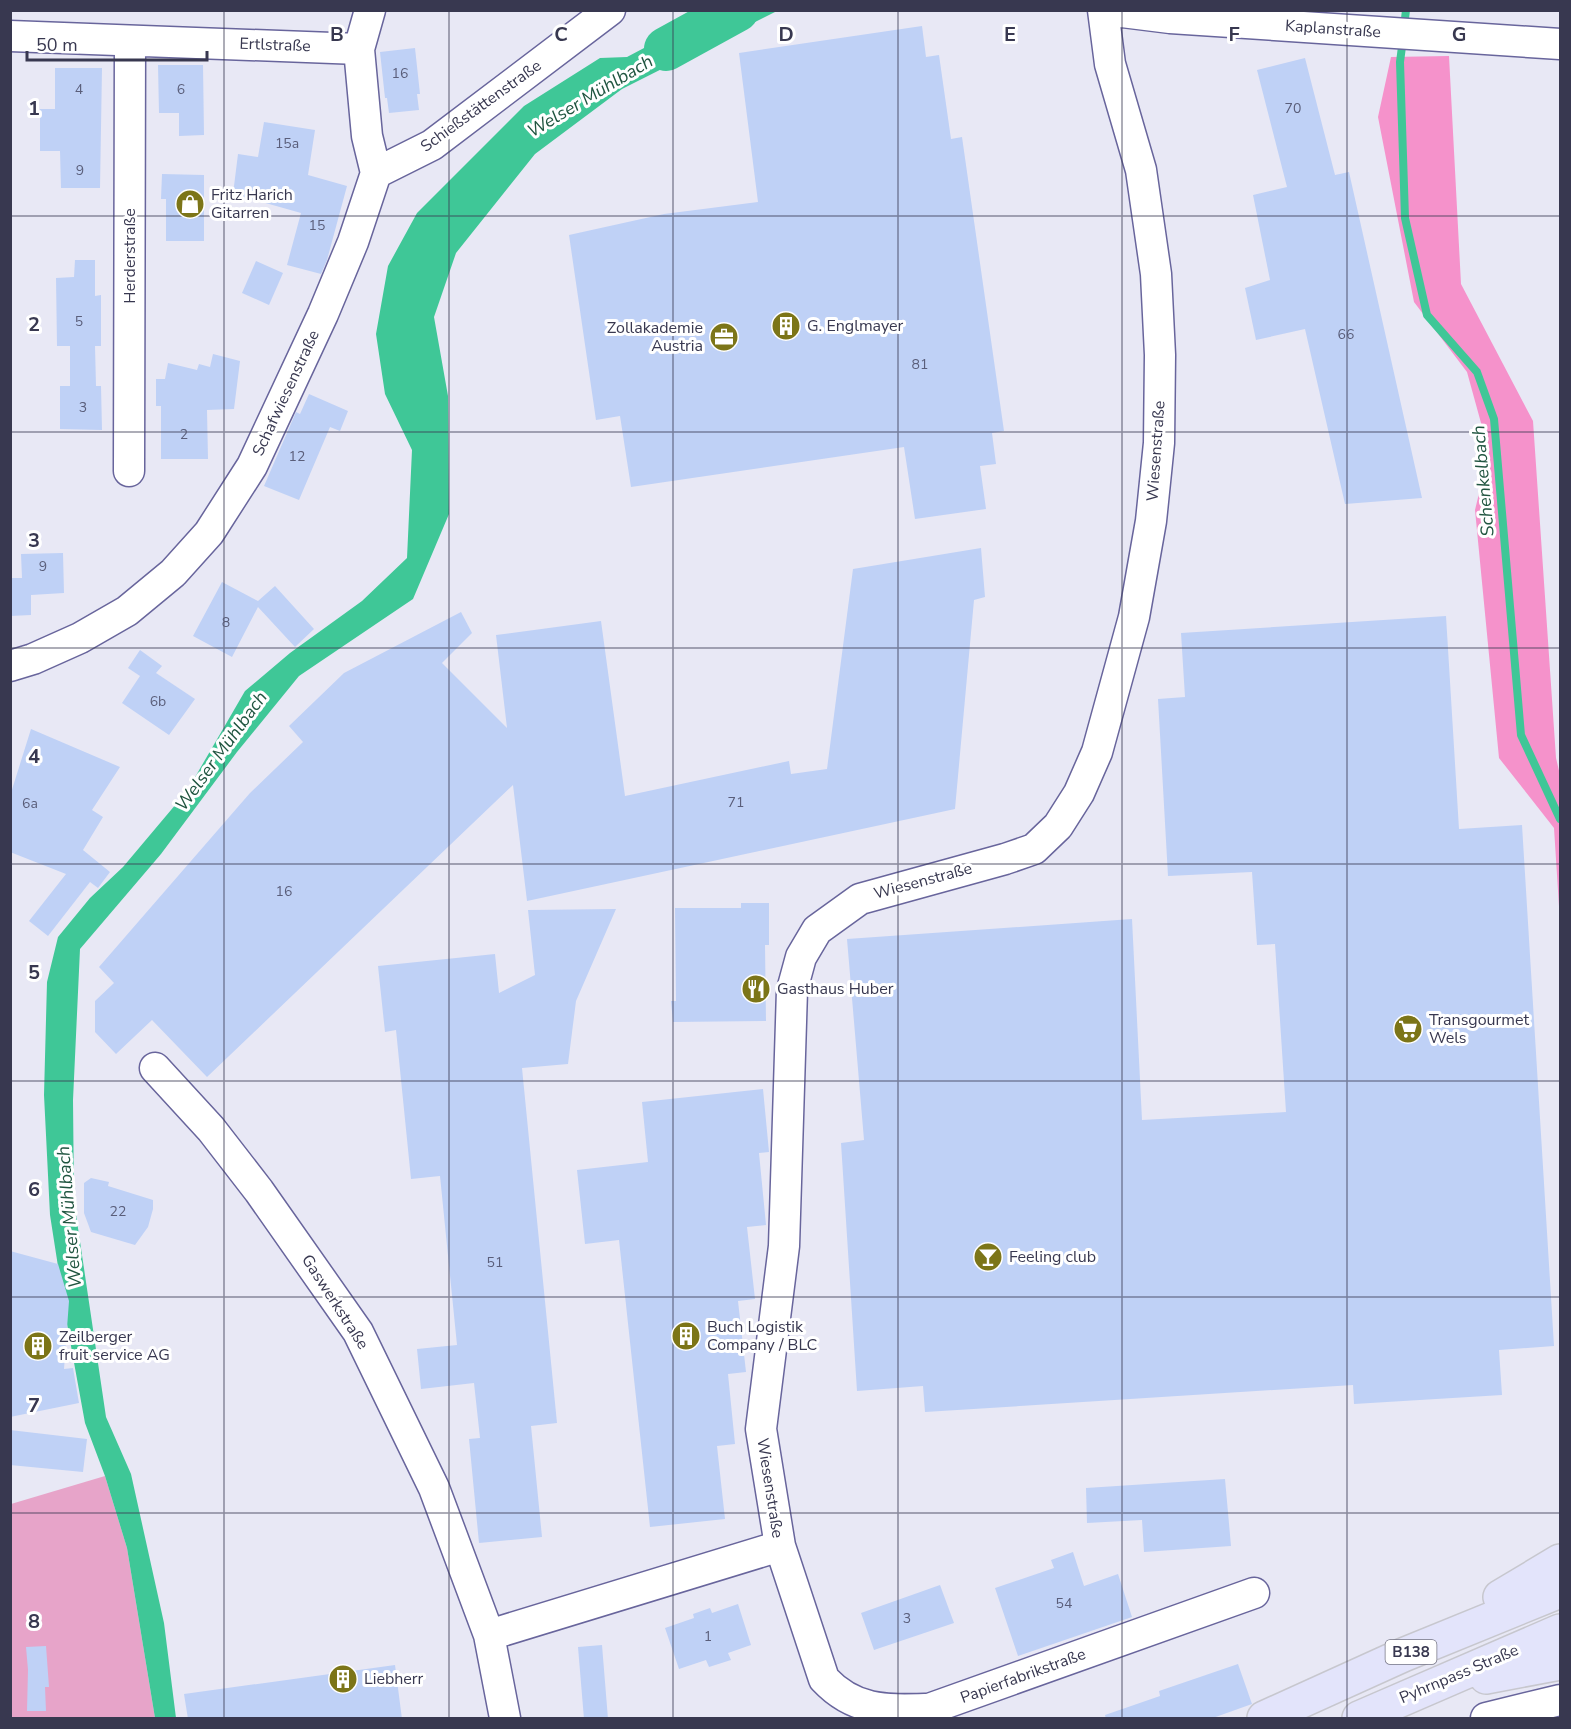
<svg xmlns="http://www.w3.org/2000/svg" width="1571" height="1729" viewBox="0 0 1571 1729" font-family="'Nunito Sans',sans-serif">
<style>
.green{fill:#e7a4c9}
.forest{fill:#f592cb}
.water{fill:#3fc797}
.lines{fill:none;stroke-linecap:round;stroke-linejoin:round}
.stream{stroke:#3fc797;stroke-width:8}
.river{stroke:#3fc797;stroke-width:44}
.building{fill:#bfd1f6}
.minor-casing{stroke:#68659c;stroke-width:33}
.major-casing{stroke:#c7c7ce;stroke-width:36}
.minor{stroke:#fff;stroke-width:30}
.major{stroke:#e3e4fb;stroke-width:33}
.grid{fill:none;stroke:#383850;stroke-width:1.5;stroke-opacity:0.55}
.labels{text-anchor:middle;dominant-baseline:central;stroke-width:6;stroke-linejoin:round;paint-order:stroke}
.number-label{font-size:14px;fill:#5a5e7a}
.shield{fill:#fff;stroke:#747484;stroke-width:1.5}
.shield-label{font-size:15px;font-weight:bold;fill:#383850}
.street-label{font-size:16px;fill:#383850;stroke:#fff}
.poi-label{font-size:16px;fill:#383850;stroke:#fff;text-anchor:start}
.water-label{font-size:18px;font-style:italic;fill:#205540;stroke:#fff}
.grid-label{font-size:20px;text-anchor:middle;font-weight:bold;fill:#383850;stroke:#fff;stroke-width:6;stroke-linejoin:round;paint-order:stroke}
</style>
<rect width="100%" height="100%" fill="#e8e8f5"/>
<path class="green" d="M 105,1476 L 127,1548 L 155,1718 L 11,1718 L 11,1504 Z"/>
<path class="forest" d="M 1449,56 L 1461,284 L 1533,421 L 1556,758 L 1560,775 L 1560,922 L 1554,828 L 1499,758 L 1475,510 L 1489,452 L 1467,372 L 1414,302 L 1378,117 L 1391,57 Z"/>
<path class="water" d="M 714,11 L 719,20 L 737,11 L 777,11 L 622,89 L 535,154 L 456,253 L 434,317 L 448,396 L 449,514 L 413,599 L 299,676 L 237,752 L 161,854 L 80,949 L 73,1100 L 74,1201 L 106,1417 L 131,1474 L 164,1623 L 176,1718 L 155,1718 L 127,1548 L 105,1476 L 85,1423 L 67,1324 L 50,1215 L 44,1095 L 47,982 L 58,937 L 90,898 L 123,867 L 187,791 L 245,691 L 290,653 L 362,601 L 407,558 L 412,450 L 385,394 L 376,334 L 388,266 L 417,213 L 524,106 L 600,58 L 627,57 Z"/>
<g class="lines">
<path class="stream" d="M 1404,27 L 1406,10
M 1403,39 L 1400,62 L 1405,218 L 1427,315 L 1477,372 L 1494,419 L 1521,735 L 1560,819"/>
<path class="river" d="M 666,49 L 737,10"/>
</g>
<path class="building" d="M 922,26 L 926,57 L 939,55 L 951,139 L 962,137 L 1004,431 L 992,433 L 996,464 L 980,466 L 986,509 L 915,519 L 904,447 L 631,487 L 620,416 L 596,420 L 569,235 L 664,214 L 758,202 L 739,53 Z
M 415,48 L 420,94 L 417,94 L 419,110 L 389,113 L 387,98 L 385,98 L 380,52 Z
M 1305,58 L 1335,175 L 1349,172 L 1422,498 L 1345,504 L 1305,329 L 1256,340 L 1245,288 L 1270,280 L 1253,195 L 1287,187 L 1257,70 Z
M 158,65 L 203,65 L 204,135 L 179,136 L 179,113 L 159,113 Z
M 55,68 L 102,68 L 100,188 L 61,188 L 60,151 L 40,151 L 40,109 L 55,109 Z
M 264,122 L 315,130 L 308,175 L 347,186 L 327,260 L 321,274 L 287,265 L 301,213 L 233,194 L 238,154 L 258,157 Z
M 162,174 L 204,175 L 204,241 L 166,241 L 166,199 L 161,199 Z
M 75,260 L 95,260 L 95,296 L 101,295 L 101,346 L 95,346 L 96,386 L 101,386 L 102,430 L 60,429 L 60,386 L 70,386 L 70,346 L 57,346 L 56,278 L 74,277 Z
M 256,261 L 283,273 L 269,305 L 242,293 Z
M 213,354 L 240,361 L 234,409 L 207,410 L 208,459 L 161,459 L 161,406 L 156,406 L 156,379 L 165,379 L 168,363 L 197,370 L 199,364 L 210,367 Z
M 309,394 L 348,411 L 340,431 L 330,427 L 299,500 L 264,486 L 296,412 L 300,414 Z
M 981,548 L 985,597 L 974,600 L 955,809 L 527,901 L 513,785 L 207,1077 L 152,1020 L 116,1054 L 95,1032 L 95,1001 L 114,983 L 99,967 L 250,793 L 303,742 L 289,726 L 344,673 L 461,612 L 472,633 L 442,663 L 507,728 L 496,635 L 601,621 L 625,796 L 789,761 L 791,774 L 827,769 L 853,569 Z
M 63,553 L 64,593 L 31,595 L 31,615 L 10,616 L 10,578 L 22,578 L 21,554 Z
M 222,582 L 258,601 L 275,586 L 314,629 L 295,647 L 258,607 L 232,657 L 193,636 Z
M 1446,616 L 1459,829 L 1522,825 L 1554,1346 L 1499,1350 L 1502,1395 L 1354,1404 L 1353,1385 L 925,1412 L 923,1386 L 857,1391 L 841,1143 L 864,1140 L 847,939 L 1132,919 L 1142,1120 L 1286,1112 L 1275,944 L 1257,945 L 1252,872 L 1168,876 L 1158,699 L 1185,697 L 1181,633 Z
M 140,650 L 162,666 L 156,673 L 195,699 L 169,735 L 122,703 L 140,676 L 128,668 Z
M 31,729 L 120,767 L 92,810 L 103,817 L 83,850 L 110,872 L 98,888 L 90,882 L 48,936 L 29,921 L 66,874 L 10,852 L 10,796 Z
M 741,903 L 769,903 L 769,945 L 765,945 L 766,1021 L 673,1022 L 671,1001 L 676,1001 L 675,908 L 741,908 Z
M 616,909 L 576,1001 L 568,1064 L 522,1068 L 557,1423 L 531,1426 L 542,1537 L 479,1543 L 469,1439 L 480,1438 L 474,1383 L 421,1389 L 417,1349 L 457,1345 L 440,1176 L 411,1179 L 396,1030 L 385,1032 L 378,966 L 495,954 L 499,993 L 535,975 L 528,910 Z
M 763,1089 L 769,1152 L 759,1153 L 766,1225 L 747,1227 L 755,1299 L 738,1301 L 746,1372 L 728,1374 L 735,1444 L 717,1446 L 725,1519 L 650,1527 L 619,1240 L 585,1244 L 577,1170 L 648,1162 L 642,1102 Z
M 91,1178 L 109,1182 L 108,1186 L 153,1200 L 153,1209 L 148,1227 L 135,1245 L 91,1232 L 84,1213 L 84,1183 Z
M 10,1251 L 58,1264 L 69,1301 L 64,1369 L 73,1368 L 79,1403 L 10,1417 Z
M 10,1430 L 87,1439 L 83,1472 L 10,1465 Z
M 1225,1479 L 1231,1546 L 1144,1552 L 1142,1520 L 1087,1523 L 1086,1488 Z
M 1073,1552 L 1084,1586 L 1118,1574 L 1132,1617 L 1018,1656 L 995,1588 L 1054,1568 L 1051,1560 Z
M 940,1585 L 954,1623 L 874,1650 L 861,1613 Z
M 738,1604 L 751,1645 L 728,1653 L 731,1660 L 709,1667 L 706,1660 L 679,1669 L 665,1628 L 694,1618 L 693,1614 L 710,1608 L 712,1613 Z
M 602,1645 L 608,1719 L 584,1719 L 578,1647 Z
M 46,1646 L 49,1687 L 45,1687 L 46,1711 L 27,1711 L 28,1670 L 26,1647 Z
M 1238,1664 L 1252,1704 L 1210,1719 L 1106,1719 L 1105,1715 L 1160,1696 L 1159,1691 Z
M 395,1665 L 402,1719 L 188,1719 L 184,1694 Z"/>
<g class="lines">
<g class="minor-casing">
<path id="minor" d="M 1106,10 L 1170,18 L 1560,44
M 10,36 L 359,49
M 376,173 L 432,145 L 610,10
M 129,471 L 130,41
M 10,666 L 33,659 L 80,638 L 127,611 L 173,573 L 209,533 L 252,466 L 323,314 L 353,242 L 376,173 L 367,136 L 359,49 L 370,10
M 155,1068 L 211,1129 L 259,1191 L 358,1332 L 434,1488 L 489,1635 L 505,1718
M 780,1546 L 824,1679 C 855,1712 887,1710 929,1709 L 1254,1593
M 489,1635 L 780,1546 L 761,1429 L 784,1246 L 792,990 L 801,957 L 817,930 L 860,899 L 1005,859 L 1034,849 L 1058,826 L 1079,793 L 1097,752 L 1134,617 L 1151,521 L 1159,443 L 1160,355 L 1156,274 L 1141,170 L 1110,64 L 1103,10
M 1486,1718 L 1560,1700"/>
</g>
<g class="major-casing">
<path id="major" d="M 1500,1597 L 1560,1561
M 1486,1677 L 1560,1663
M 1264,1718 L 1403,1655 L 1560,1591
M 1359,1718 L 1560,1631"/>
</g>
<use href="#minor" class="minor"/>
<use href="#major" class="major"/>
</g>
<path class="grid" d="M 224,10 L 224,1718M 449,10 L 449,1718M 673,10 L 673,1718M 898,10 L 898,1718M 1122,10 L 1122,1718M 1347,10 L 1347,1718M 10,216 L 1560,216M 10,432 L 1560,432M 10,648 L 1560,648M 10,864 L 1560,864M 10,1081 L 1560,1081M 10,1297 L 1560,1297M 10,1513 L 1560,1513"/>
<defs>
<g id="shop-disc" transform="scale(1.5)"><circle r="9.5" fill="#7c7518" stroke="#fff"/><path d="M-5-2.5h2.3a2.7 3.5 0 0 1 5.4 0H5L5.5 6h-11ZM-1.5-2.5h3a1.5 2.3 0 0 0-3 0Z" fill="#fff"/></g>
<g id="building-disc" transform="scale(1.5)"><circle r="9.5" fill="#7c7518" stroke="#fff"/><path d="M-4-6H4V6H1V3H-1V6H-4ZM-2.5-4.3h1.7v1.8h-1.7ZM.8-4.3h1.7v1.8H.8ZM-2.5-1h1.7V.8h-1.7ZM.8-1h1.7V.8H.8Z" fill="#fff"/></g>
<g id="office-disc" transform="scale(1.5)"><circle r="9.5" fill="#7c7518" stroke="#fff"/><path d="M-6-3h4V-5.5h4V-3h4V5H-6ZM-1-4.5V-3h2v-1.5ZM-6 0V1H6V0Z" fill="#fff"/></g>
<g id="restaurant-disc" transform="scale(1.5)"><circle r="9.5" fill="#7c7518" stroke="#fff"/><path d="M-5-6h1v4h1v-4h1v4h1v-4h1v5L-1.5 .5V6h-2V.5L-5-1ZM5-6V6H3V1.5H1.5Q1.5-4 5-6Z" fill="#fff"/></g>
<g id="supermarket-disc" transform="scale(1.5)"><circle r="9.5" fill="#7c7518" stroke="#fff"/><path d="M-6-5.5h2.5l.6 2H6L4.5 2H-2.5L-4.4-4H-6ZM-1.5 3.2a1.3 1.3 0 1 0 .1 0ZM3 3.2a1.3 1.3 0 1 0 .1 0Z" fill="#fff"/></g>
<g id="bar-disc" transform="scale(1.5)"><circle r="9.5" fill="#7c7518" stroke="#fff"/><path d="M-6-5H6L.8 .8V4.5H3.5V6h-7V4.5H-.8V.8Z" fill="#fff"/></g>
</defs>
<g fill-rule="evenodd">
<use href="#shop-disc" x="190" y="204"/>
<use href="#building-disc" x="786" y="326"/>
<use href="#office-disc" x="724" y="337"/>
<use href="#restaurant-disc" x="756" y="989"/>
<use href="#supermarket-disc" x="1408" y="1029"/>
<use href="#bar-disc" x="988" y="1257"/>
<use href="#building-disc" x="686" y="1336"/>
<use href="#building-disc" x="38" y="1346"/>
<use href="#building-disc" x="343" y="1679"/>
</g>
<g class="labels">
<g class="number-label">
<text x="400" y="73">16</text>
<text x="79" y="89">4</text>
<text x="181" y="89">6</text>
<text x="1293" y="108">70</text>
<text x="287" y="143">15a</text>
<text x="80" y="170">9</text>
<text x="317" y="225">15</text>
<text x="79" y="321">5</text>
<text x="1346" y="334">66</text>
<text x="920" y="364">81</text>
<text x="83" y="407">3</text>
<text x="184" y="434">2</text>
<text x="297" y="456">12</text>
<text x="43" y="566">9</text>
<text x="226" y="622">8</text>
<text x="158" y="701">6b</text>
<text x="736" y="802">71</text>
<text x="30" y="803">6a</text>
<text x="284" y="891">16</text>
<text x="118" y="1211">22</text>
<text x="495" y="1262">51</text>
<text x="1064" y="1603">54</text>
<text x="907" y="1618">3</text>
<text x="708" y="1636">1</text>
</g>
<rect class="shield" x="1385.5" y="1640" width="51" height="24" rx="4.5"/>
<g class="shield-label">
<text x="1411" y="1652">B138</text>
</g>
<g class="street-label">
<text transform="translate(1333 29) rotate(4)">Kaplanstraße</text>
<text transform="translate(275 45) rotate(2)">Ertlstraße</text>
<text transform="translate(481 106) rotate(-36)">Schießstättenstraße</text>
<text transform="translate(130 256) rotate(-90)">Herderstraße</text>
<text transform="translate(286 393) rotate(-65)">Schafwiesenstraße</text>
<text transform="translate(1156 451) rotate(-86)">Wiesenstraße</text>
<text transform="translate(923 881) rotate(-15)">Wiesenstraße</text>
<text transform="translate(335 1302) rotate(57)">Gaswerkstraße</text>
<text transform="translate(770 1488) rotate(81)">Wiesenstraße</text>
<text transform="translate(1459 1674) rotate(-23)">Pyhrnpass Straße</text>
<text transform="translate(1023 1676) rotate(-20)">Papierfabrikstraße</text>
</g>
<g class="poi-label">
<text x="211" y="195">Fritz Harich<tspan x="211" dy="18">Gitarren</tspan></text>
<text x="807" y="326">G. Englmayer</text>
<text x="703" y="328" text-anchor="end">Zollakademie<tspan x="703" dy="18">Austria</tspan></text>
<text x="777" y="989">Gasthaus Huber</text>
<text x="1429" y="1020">Transgourmet<tspan x="1429" dy="18">Wels</tspan></text>
<text x="1009" y="1257">Feeling club</text>
<text x="707" y="1327">Buch Logistik<tspan x="707" dy="18">Company / BLC</tspan></text>
<text x="59" y="1337">Zeilberger<tspan x="59" dy="18">fruit service AG</tspan></text>
<text x="364" y="1679">Liebherr</text>
</g>
<g class="water-label">
<text transform="translate(590 96) rotate(-31)">Welser Mühlbach</text>
<text transform="translate(1483 481) rotate(-95)">Schenkelbach</text>
<text transform="translate(221 751) rotate(-54)">Welser Mühlbach</text>
<text transform="translate(69 1217) rotate(-95)">Welser Mühlbach</text>
</g>
</g>
<g class="grid-label">
<text x="337" y="41">B</text>
<text x="561" y="41">C</text>
<text x="786" y="41">D</text>
<text x="1010" y="41">E</text>
<text x="1234" y="41">F</text>
<text x="1459" y="41">G</text>
<text x="34" y="115">1</text>
<text x="34" y="331">2</text>
<text x="34" y="547">3</text>
<text x="34" y="763">4</text>
<text x="34" y="979">5</text>
<text x="34" y="1196">6</text>
<text x="34" y="1412">7</text>
<text x="34" y="1628">8</text>
</g>
<rect width="1571" height="1729" fill="none" stroke="#383850" stroke-width="24"/>
<path d="M27 51v9h180v-9" fill="none" stroke="#383850" stroke-width="3"/>
<text x="36" y="51" font-size="18" fill="#383850" stroke="#ffffff" stroke-width="4.5" paint-order="stroke">50 m</text>
</svg>
